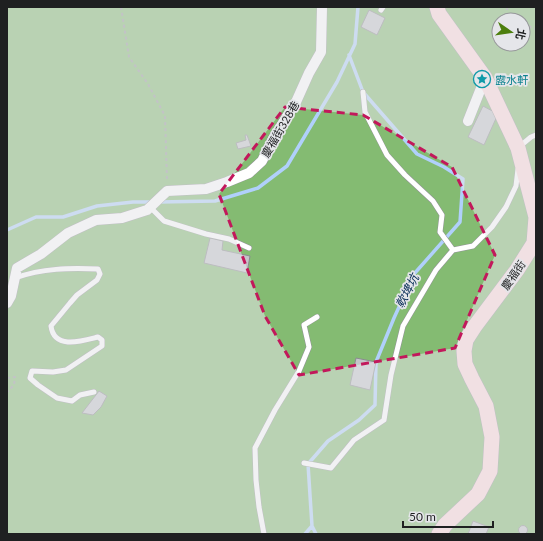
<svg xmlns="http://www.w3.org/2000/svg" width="543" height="541" viewBox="0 0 543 541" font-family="Lato,'Noto Sans TC',sans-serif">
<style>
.forest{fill:#84bb72;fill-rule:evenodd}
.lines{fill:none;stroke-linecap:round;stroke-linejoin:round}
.stream{stroke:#b0d0fb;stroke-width:3.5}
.building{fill:#c4c5c9;stroke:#8a8c8f}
.lane-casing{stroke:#929397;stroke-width:6}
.street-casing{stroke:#929397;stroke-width:11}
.secondary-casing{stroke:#929397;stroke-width:16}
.path{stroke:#98999c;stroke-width:2;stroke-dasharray:3 3;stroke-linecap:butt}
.lane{stroke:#fff;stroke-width:5}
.street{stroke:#fff;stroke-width:10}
.secondary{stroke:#fedadb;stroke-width:15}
.marked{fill:none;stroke:#c2185b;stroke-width:3;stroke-dasharray:8 5;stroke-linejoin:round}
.labels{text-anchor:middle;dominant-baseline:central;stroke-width:3.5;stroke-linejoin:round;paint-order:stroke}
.culture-label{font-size:11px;fill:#0d838f;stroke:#e5e6ea;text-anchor:start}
.street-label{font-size:11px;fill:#1f2021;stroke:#e5e6ea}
.water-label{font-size:12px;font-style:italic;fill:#062c56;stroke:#e5e6ea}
</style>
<rect width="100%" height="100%" fill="#e5e6ea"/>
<path class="forest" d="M 7,7 L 536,7 L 536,534 L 7,534 ZM 499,20 L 523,20 L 523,44 L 499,44 Z"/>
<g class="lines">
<path class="stream" d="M 159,202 L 215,201 L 258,188 L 287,166 L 337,82 L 355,44 L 358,7
M 7,230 L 36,217 L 63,217 L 97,206 L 133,202 L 151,202
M 305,534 L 312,526
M 316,534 L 312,526 L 308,464 L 328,441 L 359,420 L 375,405 L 376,362 L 394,318 L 414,274 L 460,222 L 463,179 L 444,167 L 417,154 L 363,92 L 349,55"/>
</g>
<path class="building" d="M 369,10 L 385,18 L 377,35 L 361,27 Z
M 483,106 L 498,114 L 484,145 L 468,137 Z
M 245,135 L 247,135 L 251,146 L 238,149 L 236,143 L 246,140 Z
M 210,238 L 223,241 L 222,250 L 250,256 L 247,273 L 204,263 Z
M 356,358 L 376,362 L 370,390 L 350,385 Z
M 99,391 L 107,396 L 101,407 L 93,415 L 82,413 Z
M 473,521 L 489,527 L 486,534 L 468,534 Z
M518.5 530a4.5 4.5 0 1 1 9 0a4.5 4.5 0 1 1-9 0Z"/>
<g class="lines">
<g class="lane-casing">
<path id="lane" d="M 381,10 L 383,7
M 363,92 L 365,112 L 387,155 L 405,175 L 433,201 L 442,215 L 440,232 L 453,250 L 473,246 L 492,227 L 506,207 L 516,186 L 518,169
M 519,147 L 531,137 L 536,135
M 150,207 L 164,221 L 206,234 L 229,239 L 249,248
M 15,278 C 43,268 69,268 98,269 L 100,274 L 97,280 L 77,295 L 70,303 L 51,326 C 54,350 82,341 98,337 L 102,340 L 102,346 L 66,370 L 53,372 L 32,371 L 30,378 L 38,385 L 57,398 L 72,401 L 80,395 L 94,392
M 304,463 L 331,468 L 354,440 L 384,420 L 391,375 L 403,326 L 436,270 L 453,250
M 264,534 L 259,507 L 256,480 L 255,448 L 275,410 L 299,371 L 309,347 L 304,325 L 317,317"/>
</g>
<g class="street-casing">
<path id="street" d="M 468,121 L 485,78
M 7,303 L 11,296 L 17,268 L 41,254 L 68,233 L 96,220 L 122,218 L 147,210 L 167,191 L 206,189 L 227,182 L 249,173 L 262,161 L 273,139 L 296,102 L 309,73 L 321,52 L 322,7"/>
</g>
<g class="secondary-casing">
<path id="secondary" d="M 437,7 L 439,14 L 485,78 L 518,148 L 536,217 L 534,243 L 517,270 L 475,326 L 466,340 L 464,351 L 465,364 L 472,379 L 486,406 L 492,437 L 490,471 L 478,494 L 445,525 L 439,534"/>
</g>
<path class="path" d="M 121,7 L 129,57 L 148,84 L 165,116 L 167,181
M 507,7 L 508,18 L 513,20
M 523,24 L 536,29
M 7,378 L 15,377 L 14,385 L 7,392"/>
<use href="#lane" class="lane"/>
<use href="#street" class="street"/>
<use href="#secondary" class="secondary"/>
</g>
<path d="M0 0H543V541H0ZM 285,107 L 363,115 L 452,167 L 495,255 L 455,348 L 299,375 L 265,316 L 219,194 Z" fill="#e5e6ea" fill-opacity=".55" fill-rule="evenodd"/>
<path class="marked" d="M 285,107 L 363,115 L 452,167 L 495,255 L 455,348 L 299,375 L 265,316 L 219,194 Z"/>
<defs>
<g id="sight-ring" transform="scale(0.9)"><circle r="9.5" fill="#e5e6ea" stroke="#0f9aa8" stroke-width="1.5"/><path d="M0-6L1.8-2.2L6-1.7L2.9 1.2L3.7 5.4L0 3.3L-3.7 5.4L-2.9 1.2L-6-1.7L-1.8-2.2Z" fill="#0f9aa8"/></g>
</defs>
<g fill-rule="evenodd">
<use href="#sight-ring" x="482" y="79"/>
</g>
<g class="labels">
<g class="culture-label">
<text x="495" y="79">露水軒</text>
</g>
<g class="street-label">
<text transform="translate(280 129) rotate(-60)">慶福街328巷</text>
<text transform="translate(513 275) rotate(-55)">慶福街</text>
</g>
<g class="water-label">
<text transform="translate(407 291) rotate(-63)">軟埤坑</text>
</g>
</g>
<rect width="543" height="541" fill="none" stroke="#1f2021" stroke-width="16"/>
<g transform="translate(511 32) rotate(103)"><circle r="19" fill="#e5e6ea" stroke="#96979a"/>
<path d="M0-3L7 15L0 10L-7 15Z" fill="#4c7e0d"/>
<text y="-6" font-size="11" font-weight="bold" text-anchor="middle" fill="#1f2021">北</text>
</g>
<path d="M403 521v6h90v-6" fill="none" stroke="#1f2021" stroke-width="2"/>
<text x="409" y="521" font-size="12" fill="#1f2021" stroke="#e5e6ea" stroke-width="3" paint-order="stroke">50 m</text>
</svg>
